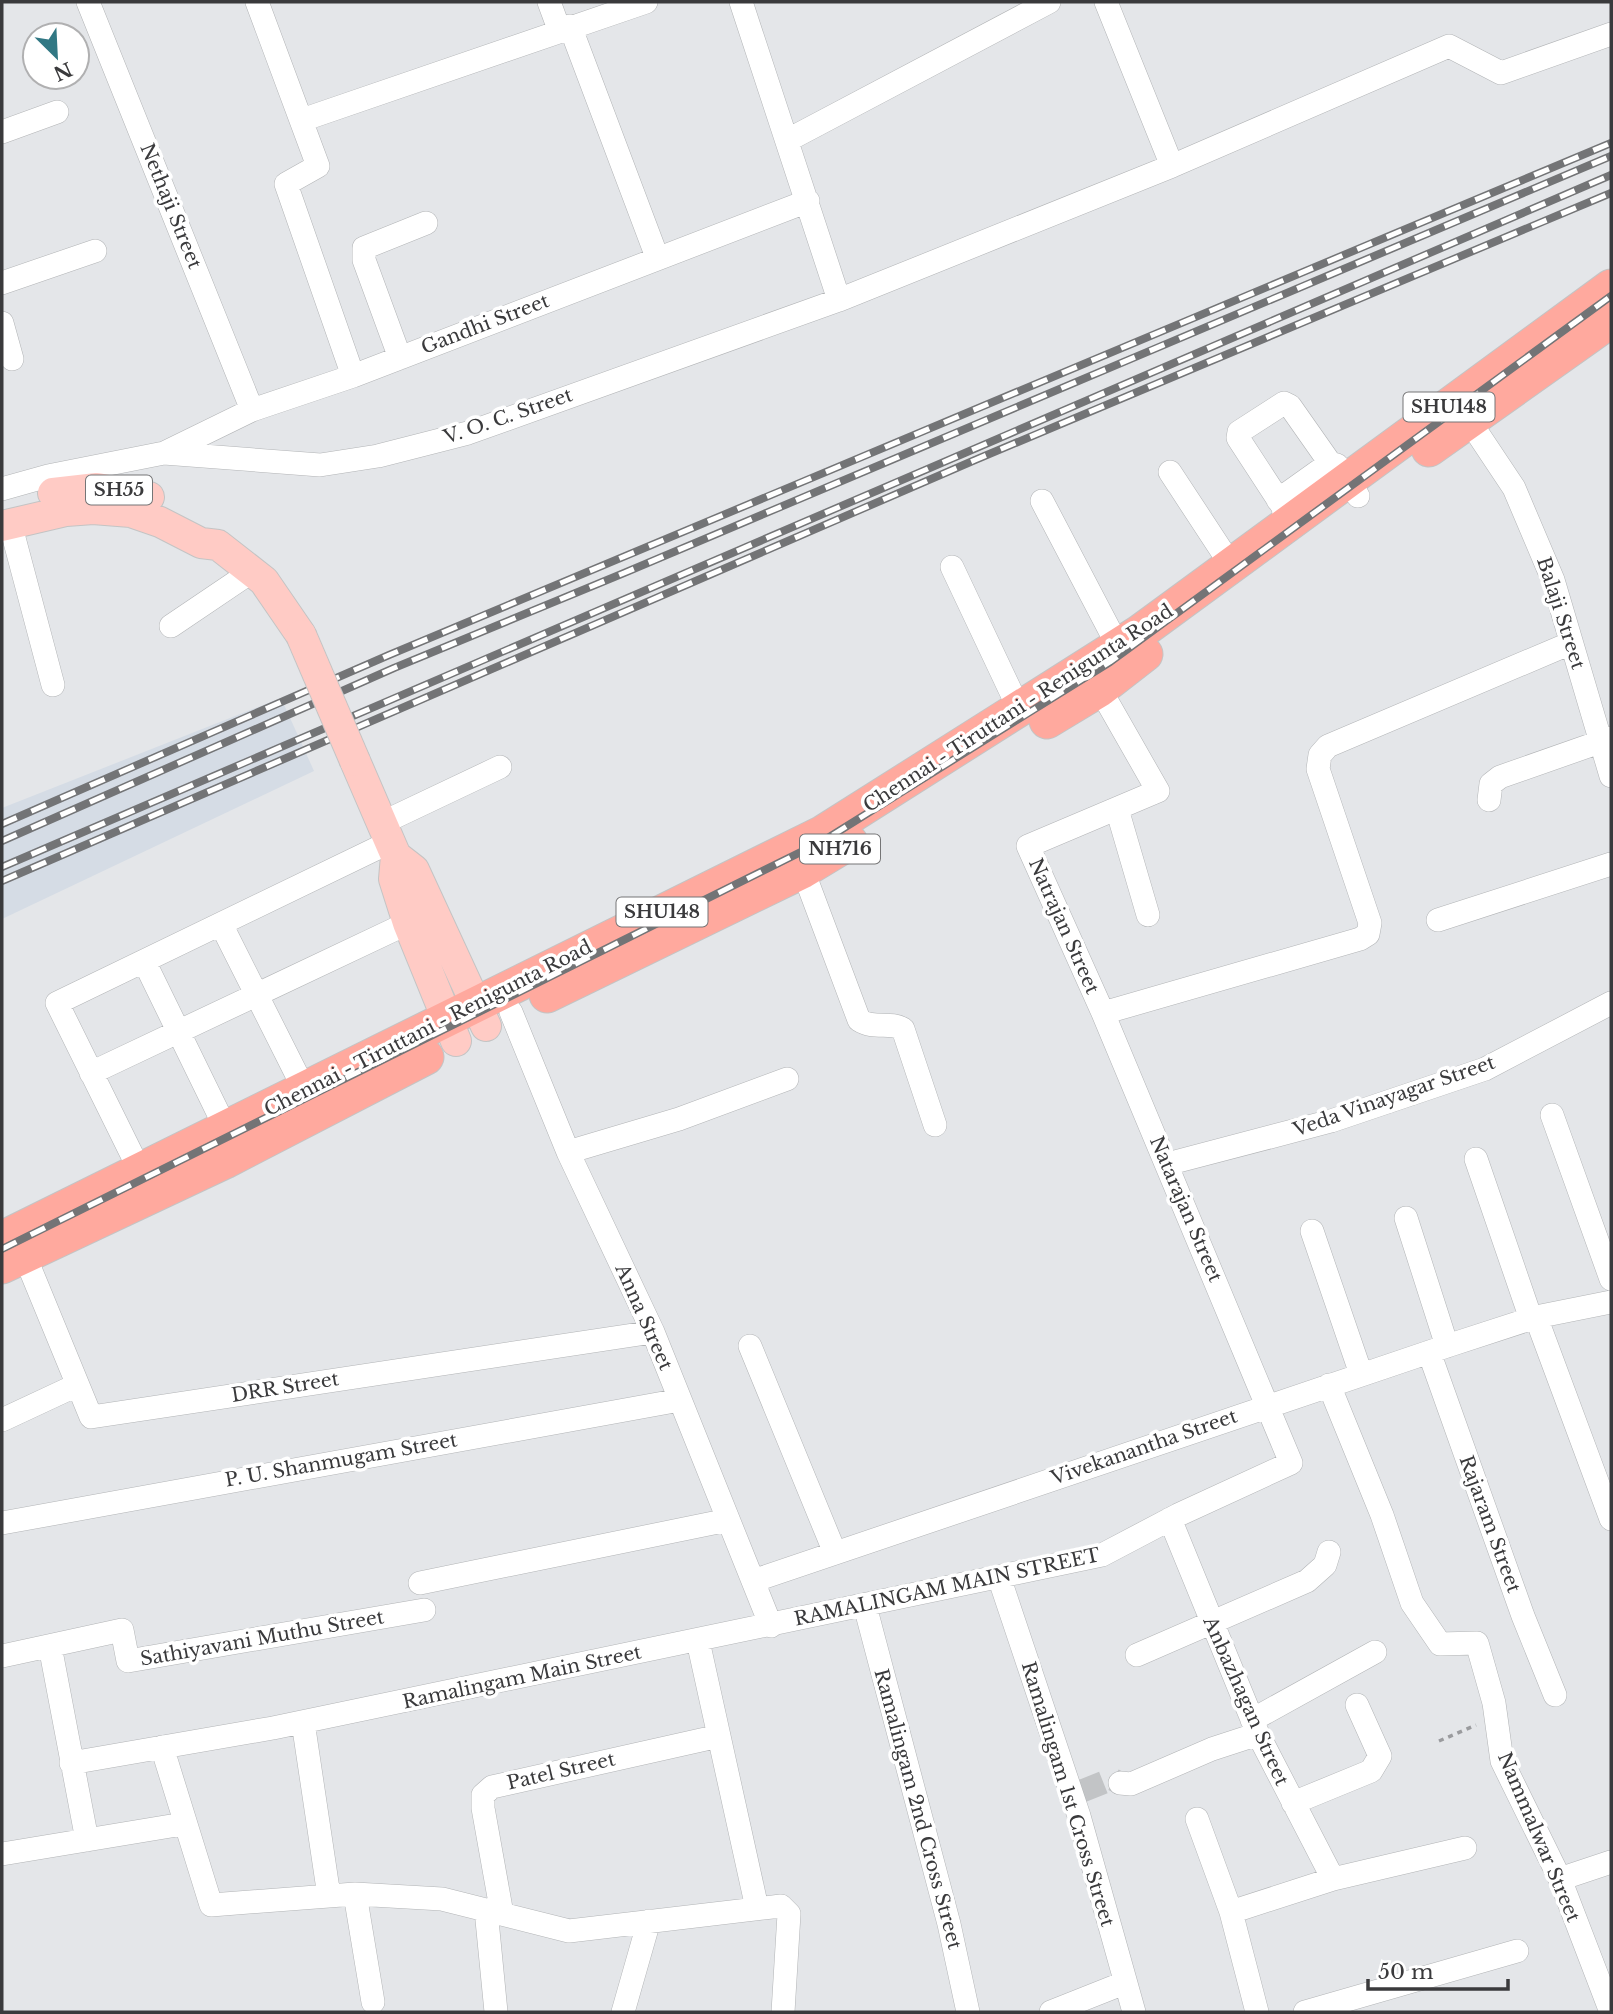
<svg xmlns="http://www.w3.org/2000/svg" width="1613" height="2014" viewBox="0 0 1613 2014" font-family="'Libre Baskerville',serif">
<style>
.built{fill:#d5dce5}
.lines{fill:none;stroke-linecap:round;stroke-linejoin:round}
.minor-tunnel{stroke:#c2c4c6;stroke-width:23;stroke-dasharray:23 11;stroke-linecap:butt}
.minor-casing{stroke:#b2b4b6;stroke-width:24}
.major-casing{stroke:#c4c4c4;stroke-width:32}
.highway-casing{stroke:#c4c4c4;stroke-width:37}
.path{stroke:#9a9b9e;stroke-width:3.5;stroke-dasharray:5 5;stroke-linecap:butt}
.minor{stroke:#fff;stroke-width:23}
.major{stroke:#ffcbc5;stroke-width:30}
.highway{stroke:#ffa99e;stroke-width:35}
.rail-casing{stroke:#737476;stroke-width:8}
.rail{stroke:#fff;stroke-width:5;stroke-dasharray:16;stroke-linecap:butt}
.major-bridge-casing{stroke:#c4c4c4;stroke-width:32;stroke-linecap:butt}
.major-bridge{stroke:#ffcbc5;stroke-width:30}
.labels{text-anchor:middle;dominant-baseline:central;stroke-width:7;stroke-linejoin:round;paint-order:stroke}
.shield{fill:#fff;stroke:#757576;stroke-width:2}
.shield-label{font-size:18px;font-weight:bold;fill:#3a3a3c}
.street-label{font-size:19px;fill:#3a3a3c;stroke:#fff}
</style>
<rect width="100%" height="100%" fill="#e4e6e9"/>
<path class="built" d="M 281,698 L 314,771 L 2,919 L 2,808 Z"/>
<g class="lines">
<path class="minor-tunnel" d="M 1082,1791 L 1112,1779 L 1120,1783"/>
<g class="minor-casing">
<path id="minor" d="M 88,2 L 252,410
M 257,2 L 318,166 L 286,184 L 353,376
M 549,2 L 559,29
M 741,2 L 839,300
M 1106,2 L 1172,166
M 570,26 L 657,257
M 302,120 L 646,2
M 2,132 L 57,112
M 788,140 L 1049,2
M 2,283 L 95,251
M 2,323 L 12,359
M 400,358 L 364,260 L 364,248 L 426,223
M 1470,422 L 1514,488 L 1553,580 L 1611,776
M 164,453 L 320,465 L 378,456 L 468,433 L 839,300 L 1172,166 L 1449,46 L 1501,73 L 1611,34
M 1170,472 L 1231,565
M 2,489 L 48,476 L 164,453 L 252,410 L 353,376 L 808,201
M 1278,500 L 1330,463 L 1337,465 L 1358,496
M 1042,501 L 1118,646
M 10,523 L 53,685
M 1286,525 L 1283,507 L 1238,438 L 1239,432 L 1284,403 L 1290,406 L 1330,463
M 952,567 L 1020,711
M 171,626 L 251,572
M 1489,800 L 1491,784 L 1500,777 L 1611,738
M 1117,809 L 1148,915
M 382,823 L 500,767
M 799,860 L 859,1020 C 874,1030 890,1021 903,1029 L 935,1125
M 1438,920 L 1611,864
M 222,926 L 305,1091
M 145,963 L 226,1129
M 511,1012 L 568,1152 L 653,1332 L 771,1626
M 1103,1013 L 1360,939 L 1368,934 L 1370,923 L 1318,769 L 1320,755 L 1328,746 L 1571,643
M 91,1073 L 408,923
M 1552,1115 L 1611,1279
M 568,1152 L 679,1119 L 787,1079
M 1476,1159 L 1531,1319
M 1167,1164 L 1331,1121 L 1485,1069 L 1611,1003
M 139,1169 L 57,1003 L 390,842
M 1406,1218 L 1447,1346
M 1312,1231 L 1361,1374
M 24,1254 L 91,1417 L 653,1332
M 1536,1317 L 1611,1519
M 750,1346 L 835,1553
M 1429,1352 L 1523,1616 L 1555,1695
M 1329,1385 L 1382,1515 L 1412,1603 L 1440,1644 L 1477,1643 L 1494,1703 L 1502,1761 L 1560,1879 L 1611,2012
M 2,1420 L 77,1385
M 1170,1519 L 1258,1734 L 1333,1879
M 2,1523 L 680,1400
M 999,1577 L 1079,1816 L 1134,2012
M 753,1581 L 1447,1346 L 1536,1317 L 1611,1302
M 420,1583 L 728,1520
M 865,1606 L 949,1924 L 968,2012
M 698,1641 L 757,1908
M 50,1646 L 87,1840
M 1137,1655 L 1307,1581 L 1325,1565 L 1329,1552
M 2,1656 L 122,1630 L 128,1661 L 424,1610
M 1252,1720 L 1375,1652
M 303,1722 L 329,1896
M 162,1747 L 211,1905 L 355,1894 L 442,1899 L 569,1931 L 781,1906 L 789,1914 L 783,2012
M 71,1763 L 273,1728 L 1102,1555 L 1178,1515 L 1291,1463 L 1103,1013 L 1028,846 L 1158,791 L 1093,677
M 1120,1783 L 1131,1784 L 1212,1749 L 1258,1734
M 1293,1803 L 1371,1771 L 1380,1756 L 1357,1705
M 1197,1819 L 1231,1912 L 1257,2012
M 2,1854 L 183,1824
M 1560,1879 L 1611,1862
M 355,1894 L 373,2002
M 486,1910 L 496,2012
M 1231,1912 L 1333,1879 L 1465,1848
M 502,1914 L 483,1808 L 483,1795 L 492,1787 L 719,1736
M 623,2012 L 649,1921
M 1051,2012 L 1124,1983
M 1305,2012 L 1517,1951"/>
</g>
<g class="major-casing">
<path id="major" d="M 53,493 L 97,488 L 149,497
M 2,526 L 66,511 L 93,509 L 131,512 L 160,522 L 201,543 L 218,545 L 264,581 L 301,635
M 355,761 L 396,856 L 414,870 L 486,1026
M 396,856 L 394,879 L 408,923 L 456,1041"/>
</g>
<g class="highway-casing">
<path id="highway" d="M 1429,449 L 1611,320
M 1047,721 L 1100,689 L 1145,654
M 547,995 L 802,871 L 850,842
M 2,1239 L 823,833 L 1139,633 L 1611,287
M 2,1266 L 225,1161 L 426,1057"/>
</g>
<path class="path" d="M 1439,1741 L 1476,1725"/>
<use href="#minor" class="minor"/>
<use href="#major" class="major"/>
<use href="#highway" class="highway"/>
<g class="rail-casing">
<path id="rail" d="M 2,824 L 389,655 L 1611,143
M 2,841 L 394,668 L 624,573 L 1611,156
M 2,867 L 1611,175
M 2,881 L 975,460 L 1611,193
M 2,1249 L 823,841 L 1110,662 L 1611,296"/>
</g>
<use href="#rail" class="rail"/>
<g class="major-bridge-casing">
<path id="major-bridge" d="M 301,635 L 355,761"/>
</g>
<use href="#major-bridge" class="major-bridge"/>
</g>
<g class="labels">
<g class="shield">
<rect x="1403.5" y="392.5" width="91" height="29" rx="5"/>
<rect x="86" y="475.5" width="66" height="29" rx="5"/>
<rect x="800" y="834.5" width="80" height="29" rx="5"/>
<rect x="616.5" y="897.5" width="91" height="29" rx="5"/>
</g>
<g class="shield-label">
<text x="1449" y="407">SHU148</text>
<text x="119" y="490">SH55</text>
<text x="840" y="849">NH716</text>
<text x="662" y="912">SHU148</text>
</g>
<g class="street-label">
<text transform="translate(171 206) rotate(68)">Nethaji Street</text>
<text transform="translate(485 324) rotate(-21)">Gandhi Street</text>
<text transform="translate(508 416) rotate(-19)">V. O. C. Street</text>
<text transform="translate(1561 613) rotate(72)">Balaji Street</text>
<text transform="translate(1018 708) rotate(-33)">Chennai - Tiruttani - Renigunta Road</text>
<text transform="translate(1064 926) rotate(66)">Natrajan Street</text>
<text transform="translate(428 1028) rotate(-27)">Chennai - Tiruttani - Renigunta Road</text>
<text transform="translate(1394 1096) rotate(-19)">Veda Vinayagar Street</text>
<text transform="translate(1186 1209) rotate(67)">Natarajan Street</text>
<text transform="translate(644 1317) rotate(66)">Anna Street</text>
<text transform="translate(285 1387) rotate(-9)">DRR Street</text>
<text transform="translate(1144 1447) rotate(-19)">Vivekanantha Street</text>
<text transform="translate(341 1460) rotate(-10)">P. U. Shanmugam Street</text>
<text transform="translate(1490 1524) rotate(70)">Rajaram Street</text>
<text transform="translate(947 1587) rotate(-12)">RAMALINGAM MAIN STREET</text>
<text transform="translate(262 1638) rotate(-10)">Sathiyavani Muthu Street</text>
<text transform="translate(522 1677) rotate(-12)">Ramalingam Main Street</text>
<text transform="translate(1246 1701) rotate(66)">Anbazhagan Street</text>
<text transform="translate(561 1771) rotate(-13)">Patel Street</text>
<text transform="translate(1068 1794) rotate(73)">Ramalingam 1st Cross Street</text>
<text transform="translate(918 1809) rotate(75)">Ramalingam 2nd Cross Street</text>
<text transform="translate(1539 1837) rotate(67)">Nammalwar Street</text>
</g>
</g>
<rect width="1613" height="2014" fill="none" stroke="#3a3a3c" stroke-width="7"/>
<g transform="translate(56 56) rotate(156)"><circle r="33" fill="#ffffff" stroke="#b0b0b1" stroke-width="2"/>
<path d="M0-5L12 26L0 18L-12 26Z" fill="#317884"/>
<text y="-10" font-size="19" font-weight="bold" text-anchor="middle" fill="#3a3a3c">N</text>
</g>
<path d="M1368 1979v10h140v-10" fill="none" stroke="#3a3a3c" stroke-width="3.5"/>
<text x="1378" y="1979" font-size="21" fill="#3a3a3c" stroke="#ffffff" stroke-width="5" paint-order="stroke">50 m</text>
</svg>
